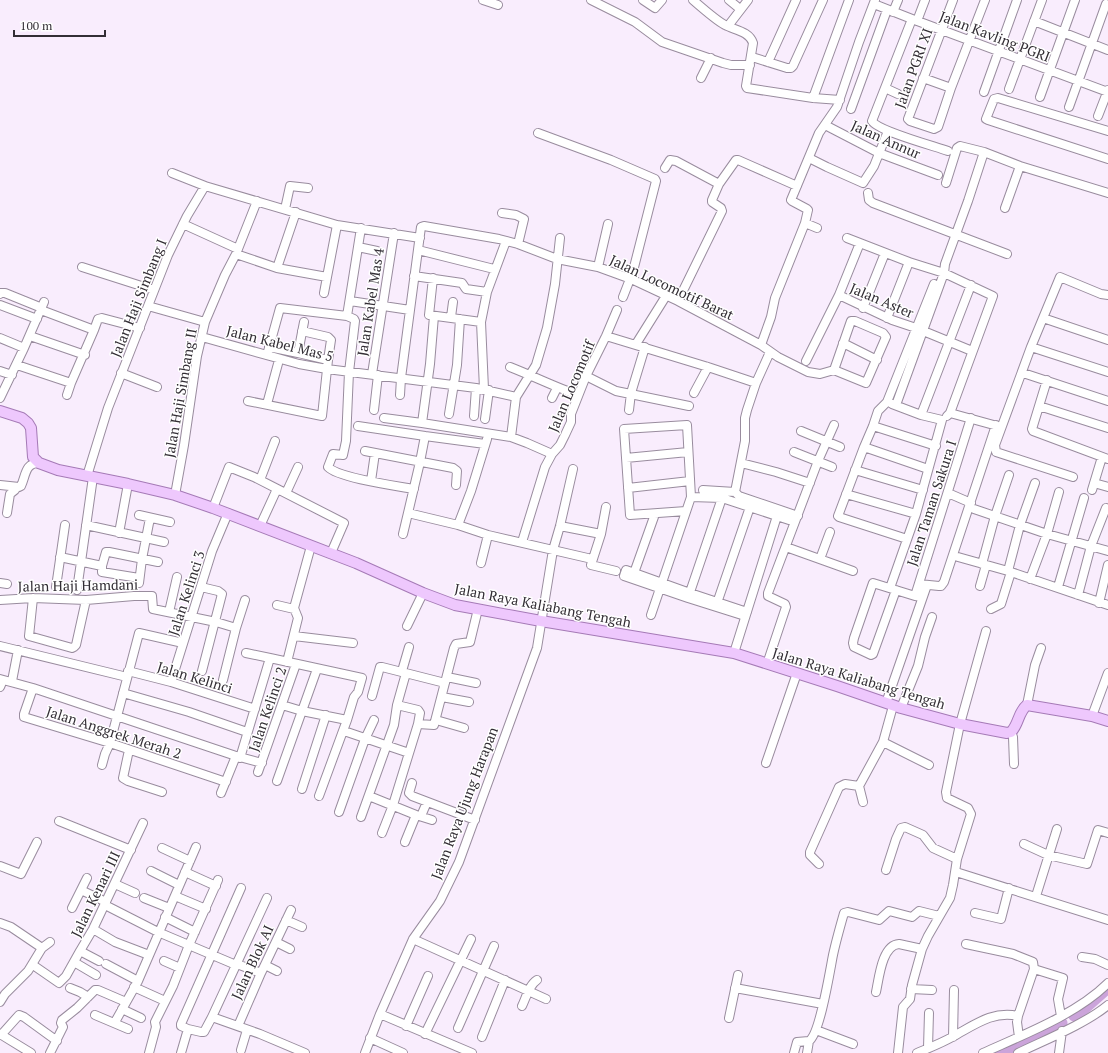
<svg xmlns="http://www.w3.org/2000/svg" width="1108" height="1053" viewBox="0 0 1108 1053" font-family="'PT Serif',serif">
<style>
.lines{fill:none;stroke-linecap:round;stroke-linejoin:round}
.river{stroke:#cba4da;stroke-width:11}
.minor-casing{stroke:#998c9e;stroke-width:10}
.major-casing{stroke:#a57ab6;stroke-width:12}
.minor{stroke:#fff;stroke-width:8}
.major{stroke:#eec8fd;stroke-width:10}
.labels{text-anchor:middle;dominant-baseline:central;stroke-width:3;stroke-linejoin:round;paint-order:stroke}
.street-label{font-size:14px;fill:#332e35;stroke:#fff}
</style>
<rect width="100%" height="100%" fill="#f9edfd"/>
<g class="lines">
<path class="river" d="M 1074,1016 L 1082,1011 L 1107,989
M 1000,1053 L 1062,1023"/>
<g class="minor-casing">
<path id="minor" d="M 483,0 L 498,5
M 591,0 L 635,22 L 662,42 L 723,63 L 731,65 L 750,65
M 643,0 L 655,8 L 662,0
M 693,0 C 701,7 717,21 725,25 C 734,30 749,31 753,43 L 746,86 L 747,88 L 813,98 L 840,100
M 729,0 L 740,9
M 953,0 L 908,119 L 910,121 L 934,129 L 938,127 L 951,88 L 985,0
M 874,4 L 912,19 L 1108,92
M 893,12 L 898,0
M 912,19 L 872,121 C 878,131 934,146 948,151
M 917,21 L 925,0
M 1034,21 L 1108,50
M 728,26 L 748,0
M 752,57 L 787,68 L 791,68 L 793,66 L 823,0
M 768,62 L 796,0
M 701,78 L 711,58
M 923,78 L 951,88
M 885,88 L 898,94
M 1009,89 L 1042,0
M 984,92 L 1017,0
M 1040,97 L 1075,0
M 813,98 L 849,0
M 1069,107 L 1106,4
M 851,109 L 887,10
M 1098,116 L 1108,90
M 825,125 L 879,153 L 938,175
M 1108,131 L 998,98 L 994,99 L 986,119 L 988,120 L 1108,159
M 538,133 L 611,160 L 655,179 L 656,181 L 631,279
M 809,158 L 827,167 L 863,183 L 874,166 L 888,131
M 665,168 L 670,160 L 676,161 L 719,184
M 172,173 L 205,186
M 946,183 L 957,148 L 960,146 L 984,152 L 1020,166 L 1108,193
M 868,193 L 869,200 L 873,203 L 1007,254
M 1005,208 L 1020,166
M 285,209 L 290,186 L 308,188
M 502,213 L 516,215 L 524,219 L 518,244
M 805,223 L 817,228
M 183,224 L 238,249
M 361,228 L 347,316 L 354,319 L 355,321 L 349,372 L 346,441 L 343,455 L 333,454 L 328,467 C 338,478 397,486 414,489
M 847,238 L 909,262 L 944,273 L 993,296 L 950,413
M 358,247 L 377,251
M 418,250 L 494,269
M 236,254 L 277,268 L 327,277 L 337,225
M 82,267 L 154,290
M 598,267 L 608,224
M 277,268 L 296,212
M 414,276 L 462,283 L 466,289 L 487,292
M 433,278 L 429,315 L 481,322
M 324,293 L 327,277
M 0,294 L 1,293 L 5,293 L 42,308
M 839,295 L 892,320 L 916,328 L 972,351
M 623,297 L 630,279
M 350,301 L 410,310
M 678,301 L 722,211 L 721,208 L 712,202 L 712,200 L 719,184 L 736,160 L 738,160 L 797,186
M 0,305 L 37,319
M 148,306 L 205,322
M 863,308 L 885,253
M 451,317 L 453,302
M 887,318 L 909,262
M 1043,318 L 1108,340
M 851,321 L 855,321 L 883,333 L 886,337 L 866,383 L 834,370 Z
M 94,330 L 98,319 L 102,318 L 140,328
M 30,336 L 85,355
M 606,336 L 708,367 L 756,383
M 202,337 L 299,364 L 327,369 L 476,388 L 516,397
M 0,338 L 24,348
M 843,343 L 877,360
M 636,344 L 666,296
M 761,345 L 771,317 L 775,298 L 805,223 L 808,210 L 807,209 L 792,201 L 791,200 L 819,133 L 837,107 L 859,42 L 875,0
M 269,347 L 298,353 L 304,322
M 1031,347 L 1108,372
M 770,352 L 756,383 L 747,410 L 745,418 L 745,441 L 735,492 L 739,496 L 798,516
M 298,353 L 328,360
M 267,355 L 280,308 L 347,316
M 806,361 L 839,295 L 860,243
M 17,365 L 71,383 L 94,330 L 41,310
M 510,367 C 533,376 555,387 578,395
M 0,371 L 12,375
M 121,373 L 157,387
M 1023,373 L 1108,401
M 372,374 L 394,233
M 586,376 L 616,391 L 689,406
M 1047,380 L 1032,429 L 1033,431 L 1108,459
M 484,389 L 481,322 L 487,292 L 506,241
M 694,393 L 708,367
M 67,395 L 71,383
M 400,395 L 401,378 L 421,227 L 424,226 L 499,239 L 518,244 L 557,259 L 598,267 L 631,279 L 678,301 L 761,345 L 778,357 L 808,372 L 820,374 L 834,370
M 0,398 L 24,348 L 44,302
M 552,398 L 557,388
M 248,401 L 322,416 L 328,360 L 331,340 L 328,337 L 302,331
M 887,402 L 878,411 L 873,426 L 864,447 L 838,516 L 839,517 L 907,539
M 887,402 L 934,284
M 267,404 L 279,360
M 892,404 L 921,415 L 942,420
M 896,405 L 944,273 L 945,264 L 968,201 L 984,152
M 1039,406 L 1108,428
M 374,410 L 378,375
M 629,410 L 631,393 L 645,347
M 449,414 L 457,365 L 460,319
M 921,415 L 971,285
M 474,416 L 476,388
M 947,416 L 950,413 L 1001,427
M 384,418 L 422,423 L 511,437 L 527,443 L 552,454
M 485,419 L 489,390
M 422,423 L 430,364 L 434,316
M 358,426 L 425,436
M 873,426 L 936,446
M 801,431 L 840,447
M 511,437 L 516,397 L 536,365 L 547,328 L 555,284 L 560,238
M 485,444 L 425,436 L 420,462 L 408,513 L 458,525 L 488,535 L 592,559
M 864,447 L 928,469
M 365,451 L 453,468 L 457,471 L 456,485
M 794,452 L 832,467
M 626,458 L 688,452
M 741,463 L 776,472 L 810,483
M 855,470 L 923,490
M 87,476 L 108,408 L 168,255 L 187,216 L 205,186 L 337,225 L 420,238
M 1073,477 L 996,452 L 995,445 L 1031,347 L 1060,277 L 1101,294 L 1108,295
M 260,480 L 275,441
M 371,481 L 375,453
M 1094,483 L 1108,487
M 0,485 L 19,487 L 21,486 C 26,475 25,463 39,463
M 628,488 L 690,481
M 703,490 L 735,492
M 1092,490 L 1102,457
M 286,493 L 298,467
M 948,493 L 971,503
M 846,494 L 916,514
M 175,495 L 184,445 L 197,356 L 205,322 L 225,275 L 236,254 L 257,201
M 691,497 L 722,498 L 789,520
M 606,507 L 601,534 L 591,565 L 616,571
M 213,508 L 229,467 L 254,477 L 344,523 L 331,553
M 974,509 L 1047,534 L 1108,551
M 7,513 L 10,494 L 15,490 L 16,487
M 139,515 L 170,522
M 86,525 L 164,542
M 458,525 L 471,491 L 487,439
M 260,526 L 277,489
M 560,526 L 601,534
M 119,533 L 128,484
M 403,534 L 408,513
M 522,542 L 545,467 L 552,454 L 560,445 L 565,435 L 571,422 L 571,414 L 586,376 L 606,336 L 617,310
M 786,547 L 853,571
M 60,557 L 102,566
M 958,557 L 1008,571 L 1108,605
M 820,559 L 830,532
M 481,563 L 488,535
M 982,564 L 995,516 L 1009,475
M 1008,571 L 1020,525 L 1035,483
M 634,573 L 655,514
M 139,578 L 102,572 L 102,566 L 106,552 L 109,552 L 158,562
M 1030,579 L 1047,534 L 1059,492
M 0,583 L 7,584
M 139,583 L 142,559 L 150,518
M 919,584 L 939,586 L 941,586 L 944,582 L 996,425
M 980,586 L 986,565
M 56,587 L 65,525
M 201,587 L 218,591 L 222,594 L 202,671
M 1058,587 L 1084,498
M 890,588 L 916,514 L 942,420
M 77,590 L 93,477
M 896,590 L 873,654 L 871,655 L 854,647 L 853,643 L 854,638 L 873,583 L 915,596 L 922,597
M 1078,595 L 1091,546 L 1106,508
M 915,596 L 971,418
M 33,598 L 29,636 L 72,648 L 74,647 L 76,645 L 86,600
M 688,598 L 722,498
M 0,600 L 33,598 L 86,600 L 134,596 L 152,596 L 153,609 L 216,622 L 236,628
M 1099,603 L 1108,565
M 277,605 L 294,609
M 716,606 L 750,507
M 991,609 L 1001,604 L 1011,572
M 169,612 L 177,577
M 651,615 L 691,497 L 687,425 L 624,429 L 630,515 L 686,511
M 745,616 L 688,598 L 624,576 L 626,570 L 690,593 L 747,612
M 407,626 L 423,593
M 294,636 L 353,643
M 0,646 L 127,677
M 246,653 L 270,658
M 734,653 L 777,516
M 287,662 L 298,618 L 294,608 L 311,546
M 767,664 L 786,607 L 785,604 L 768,596 L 768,593 L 818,461 L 834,425
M 128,671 L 171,682 L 255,709
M 402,671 L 409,647
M 447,677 L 476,683
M 0,679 L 33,688 L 236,756 L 262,763
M 223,680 L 236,628 L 245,600
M 12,681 L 18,650
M 171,682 L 212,551 L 228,513
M 0,687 L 3,680
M 33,688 L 24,714 L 24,717 L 110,743 L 226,782
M 123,693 L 189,712 L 247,732
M 372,696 L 380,667 L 382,667 L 445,683
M 442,697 L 469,702
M 886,703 L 927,585
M 282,705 L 302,711 L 347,720 L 319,796
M 1027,705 L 1035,665 L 1041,648
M 901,708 L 918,666 L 925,637 L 932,617
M 1092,716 L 1108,673
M 436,720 L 464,728
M 418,724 L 434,725 L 454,648 L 456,644 L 470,642 L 478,609
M 344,731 L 409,753
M 1011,732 L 1013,737 L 1014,764
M 883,742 L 929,765
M 129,750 L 123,778 L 128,781 L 162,792
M 240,758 L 270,658 L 362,678 L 358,692 L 354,697 L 347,720
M 766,763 L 797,673
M 102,765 L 105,754 L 110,743 L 139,633 L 183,643
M 258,772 L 296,664
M 277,781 L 317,669
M 412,783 L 409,793 L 412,796 L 475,820
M 302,789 L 326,715
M 221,793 L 236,756
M 369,796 L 416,815 L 432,820
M 863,802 L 859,786 L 883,742 L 893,706
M 339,812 L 365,739 L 374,720
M 421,816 L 427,802
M 361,817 L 394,725 L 397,705 L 406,673
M 59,821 L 131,850
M 382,833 L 393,805 L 418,724 L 420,713 L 418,710 L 397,705
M 405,842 L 416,815
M 1024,844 L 1048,855 L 1087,864 L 1098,830 L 1108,833
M 162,848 L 190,861
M 819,864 L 810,855 L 810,852 L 839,787 L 845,784 L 859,786
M 0,866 L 21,874 L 37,842
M 886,870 L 896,839 L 901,828 L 905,827 L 923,835 L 933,848 L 957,859
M 151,871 L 179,885
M 185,872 L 216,886
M 956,872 L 1108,920
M 115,884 L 135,893
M 81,890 L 106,902
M 175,896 L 206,909
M 1036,896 L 1057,829
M 144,898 L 169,908
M 267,898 L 212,1017 L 260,1034 L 305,1053
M 105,905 L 158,932 L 236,965
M 72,908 L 87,878
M 975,913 L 1001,919 L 1009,888
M 165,917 L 195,932
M 286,920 L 302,927
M 0,923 L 11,927 L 42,948
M 93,929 L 115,942 L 149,955
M 413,939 L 546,999
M 276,942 L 290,949
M 966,944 L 1013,954 L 1033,962 L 1034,969 L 1018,1016 L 1017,1022 L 1019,1037
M 1082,957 L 1095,959 L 1108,965
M 99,961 L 80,951 L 93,929 L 143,823
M 164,961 L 180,968
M 74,962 L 96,975
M 106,964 L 138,981
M 237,964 L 261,973
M 33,965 L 59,983 L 66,976 L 80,951
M 265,965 L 277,971
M 1034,969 L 1063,978 L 1058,999 L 1061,1016
M 134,987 L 165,1001
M 70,988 L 80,992 L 88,997
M 735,988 L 823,1004
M 911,989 L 932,990
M 876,992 C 879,978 882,945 899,944 L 922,949
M 0,1002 L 5,994 L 28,971 L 42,948 L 50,942
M 522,1006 C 526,998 529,985 537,980
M 122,1009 L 141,1018
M 380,1014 L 472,1053
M 95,1015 L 128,1029
M 729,1018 L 738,975
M 115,1022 L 138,981 L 196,847
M 238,1026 L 261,973 L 291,910
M 406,1026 L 428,976
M 458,1028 L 494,946
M 188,1029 L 201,1032 L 204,1032 L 212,1017
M 816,1030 L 853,1044
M 0,1034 L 31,1053
M 425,1034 L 471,939
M 1,1035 L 19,1015 L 24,1017 L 57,1041
M 482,1037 L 505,980
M 953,1037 L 954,990
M 370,1038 L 403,1053
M 928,1048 L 929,1013
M 241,1050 L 247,1030
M 50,1053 L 63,1027 L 61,1023 L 62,1020 L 77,1008 L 95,990 L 98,990 L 126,1002
M 149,1053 L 156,1027 L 155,1022 L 173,986 L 189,945 L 218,880
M 181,1053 L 188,1029 L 181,1026 L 181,1024 L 241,888
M 365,1053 L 380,1014 L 413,939 L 440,901 L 459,862 L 537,648 L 553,550 L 560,526 L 573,469
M 794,1053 L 797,1042 L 809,1041
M 807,1053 L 809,1041 C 820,1034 830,970 833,955 C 836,941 840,927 844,913 L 848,912 L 879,920 L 889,911 L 912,917 L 919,911 L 939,916
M 898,1053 L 903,1007 L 910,999 L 912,985 L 922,949 L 928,936 L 950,898 L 953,885 L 957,859 L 971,814 L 968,808 L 947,798 L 946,792 L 960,724 L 986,631
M 917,1053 C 929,1048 942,1043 954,1036 C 974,1025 994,1010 1018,1016
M 983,1053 C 1023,1035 1077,1014 1108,983
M 1018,1053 C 1045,1040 1085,1024 1108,1005
M 1059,1053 L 1062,1031"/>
</g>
<g class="major-casing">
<path id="major" d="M 0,411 L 22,418 L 28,423 L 31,428 L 33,457 L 39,463 L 58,470 L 128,484 L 175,495 L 213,508 L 356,563 L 423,593 L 455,605 L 541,621 L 734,653 L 837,686 L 901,708 L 960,724 L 1007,733 L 1011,732 C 1019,724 1018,712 1027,705 L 1092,716 L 1108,721"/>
</g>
<use href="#minor" class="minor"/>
<use href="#major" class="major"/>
</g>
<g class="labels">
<g class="street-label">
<text transform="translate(995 36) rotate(21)">Jalan Kavling PGRI</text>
<text transform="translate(913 68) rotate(-70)">Jalan PGRI XI</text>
<text transform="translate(886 139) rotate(24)">Jalan Annur</text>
<text transform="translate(672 287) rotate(25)">Jalan Locomotif Barat</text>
<text transform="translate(138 298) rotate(-68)">Jalan Haji Simbang I</text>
<text transform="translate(882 300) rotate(23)">Jalan Aster</text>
<text transform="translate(370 302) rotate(-81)">Jalan Kabel Mas 4</text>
<text transform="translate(280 343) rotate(14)">Jalan Kabel Mas 5</text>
<text transform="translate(571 386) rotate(-67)">Jalan Locomotif</text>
<text transform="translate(180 393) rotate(-80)">Jalan Haji Simbang II</text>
<text transform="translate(931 503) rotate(-72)">Jalan Taman Sakura I</text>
<text transform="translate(78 585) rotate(-1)">Jalan Haji Hamdani</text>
<text transform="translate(186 593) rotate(-72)">Jalan Kelinci 3</text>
<text transform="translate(543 605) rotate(11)">Jalan Raya Kaliabang Tengah</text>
<text transform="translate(195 677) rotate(17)">Jalan Kelinci</text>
<text transform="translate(859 678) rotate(17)">Jalan Raya Kaliabang Tengah</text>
<text transform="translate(267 709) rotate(-71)">Jalan Kelinci 2</text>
<text transform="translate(114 732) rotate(18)">Jalan Anggrek Merah 2</text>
<text transform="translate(464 803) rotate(-69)">Jalan Raya Ujung Harapan</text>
<text transform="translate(95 894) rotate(-64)">Jalan Kenari III</text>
<text transform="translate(252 962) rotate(-65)">Jalan Blok AI</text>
</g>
</g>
<path d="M14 30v6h91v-6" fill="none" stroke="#332e35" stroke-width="2"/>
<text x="20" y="30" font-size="12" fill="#332e35" stroke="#ffffff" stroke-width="3" paint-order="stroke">100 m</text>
</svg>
